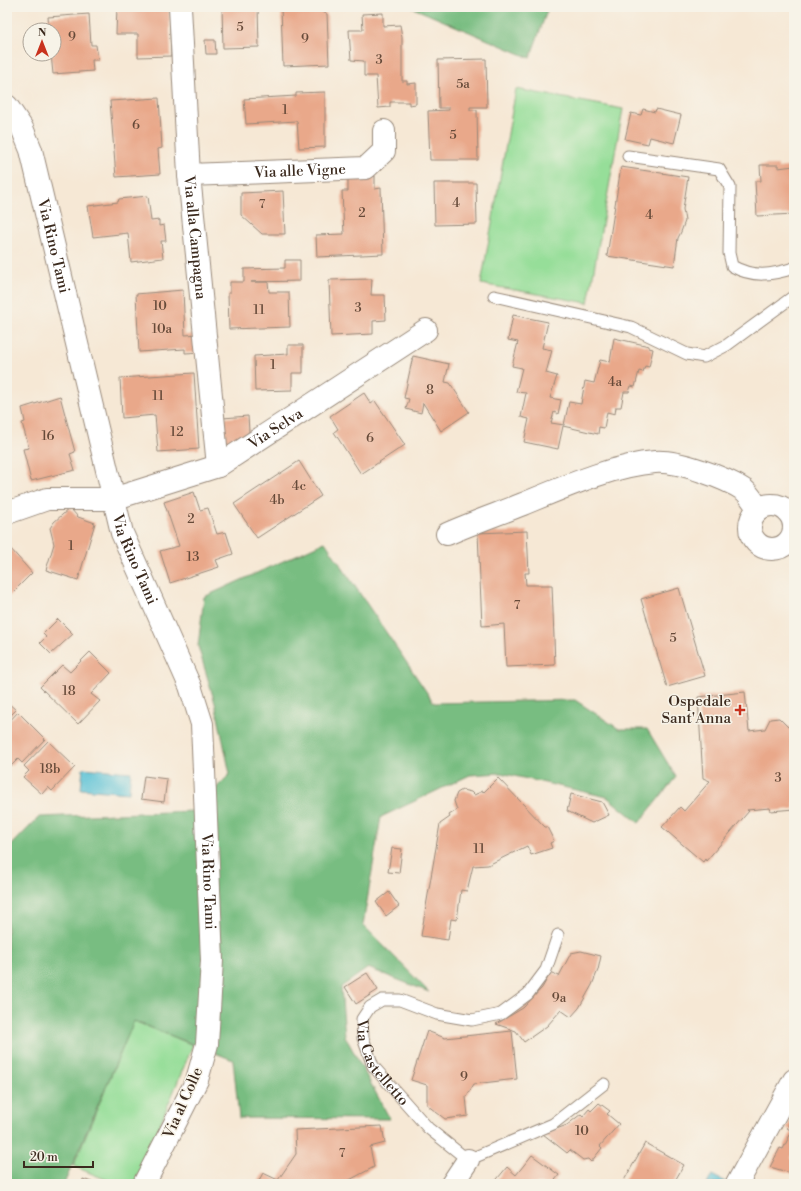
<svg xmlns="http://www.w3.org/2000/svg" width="801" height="1191" viewBox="0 0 801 1191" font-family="'Libre Bodoni',serif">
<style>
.green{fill:#96de99;stroke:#68845c}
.forest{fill:#78bd81;stroke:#5a7450}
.water{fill:#59c1d6;stroke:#4a767a}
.building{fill:#e9a88a}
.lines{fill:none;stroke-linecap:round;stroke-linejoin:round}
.service-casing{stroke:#98897a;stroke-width:13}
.minor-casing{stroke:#98897a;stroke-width:24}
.service{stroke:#fff;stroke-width:11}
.minor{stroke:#fff;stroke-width:22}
.poi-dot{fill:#c8321e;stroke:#f7f3e8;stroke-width:1.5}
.labels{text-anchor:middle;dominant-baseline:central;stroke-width:3;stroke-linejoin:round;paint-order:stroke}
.number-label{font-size:13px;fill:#664a39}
.street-label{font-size:15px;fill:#3b2a1e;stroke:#f7f3e8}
.poi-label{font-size:15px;fill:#3b2a1e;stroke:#f7f3e8;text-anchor:end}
</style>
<rect width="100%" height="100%" fill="#f7f3e8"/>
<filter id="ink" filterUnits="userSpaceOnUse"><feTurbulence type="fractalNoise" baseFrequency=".025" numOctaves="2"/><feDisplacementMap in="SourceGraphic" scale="8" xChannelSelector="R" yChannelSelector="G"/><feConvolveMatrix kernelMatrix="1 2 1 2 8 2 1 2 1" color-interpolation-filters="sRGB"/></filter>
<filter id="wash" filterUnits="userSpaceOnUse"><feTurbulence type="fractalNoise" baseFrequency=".012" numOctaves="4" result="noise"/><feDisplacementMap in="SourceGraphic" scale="16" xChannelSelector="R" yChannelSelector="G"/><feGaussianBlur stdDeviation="0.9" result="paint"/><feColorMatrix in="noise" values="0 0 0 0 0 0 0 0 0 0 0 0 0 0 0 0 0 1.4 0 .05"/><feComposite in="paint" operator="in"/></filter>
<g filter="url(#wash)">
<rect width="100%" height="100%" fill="#f6e8d5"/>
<path class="green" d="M 516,89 L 623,109 L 588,303 L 481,284 Z
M 134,1021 L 193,1045 L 135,1184 L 117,1184 L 73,1166 Z"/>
<path class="forest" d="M 411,7 L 542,7 L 547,11 L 530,58 Z
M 325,542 L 434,703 L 575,700 L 619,729 L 647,729 L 676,777 L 639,823 L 607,797 L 501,773 L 470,775 L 381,817 L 363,925 L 429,992 L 368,968 L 341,987 L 345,1036 L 390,1119 L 239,1118 L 233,1060 L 134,1021 L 64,1184 L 7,1184 L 7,850 L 39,817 L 193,811 L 230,774 L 215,703 L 198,646 L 204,597 Z"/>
<path class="water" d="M 83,768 L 131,772 L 129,793 L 81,789 Z
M 712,1175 L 727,1183 L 707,1184 Z"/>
<g id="blocks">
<path class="building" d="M 117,7 L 169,7 L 171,56 L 138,57 L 138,34 L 116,34 Z
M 222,7 L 258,7 L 259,47 L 223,48 Z
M 281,7 L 312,7 L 327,14 L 329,64 L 283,66 Z
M 383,13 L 383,26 L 400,25 L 402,37 L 402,81 L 407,81 L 407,84 L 416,83 L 416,104 L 409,105 L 409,102 L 390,102 L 390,107 L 378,108 L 376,76 L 364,76 L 364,61 L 351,60 L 349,30 L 363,30 L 362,14 Z
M 89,14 L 91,45 L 96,45 L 98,60 L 92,60 L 93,71 L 53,74 L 51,54 L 54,54 L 54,30 L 49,30 L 48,17 Z
M 205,40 L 215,40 L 216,54 L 206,54 Z
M 486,59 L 487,107 L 470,107 L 470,110 L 477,110 L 478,160 L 430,160 L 428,111 L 449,110 L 449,108 L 439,108 L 438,60 Z
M 325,92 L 325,147 L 299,148 L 297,121 L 246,124 L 244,99 L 296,96 L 296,93 Z
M 159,98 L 162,148 L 158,149 L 160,174 L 116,177 L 110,101 Z
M 643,109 L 655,112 L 656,109 L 681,115 L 674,143 L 650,137 L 648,144 L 625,139 L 631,113 L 641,115 Z
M 760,165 L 778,165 L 778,168 L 794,166 L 794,214 L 757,216 L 755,181 L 761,181 Z
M 621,167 L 688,177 L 683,209 L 685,221 L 681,232 L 678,238 L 674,266 L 607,256 Z
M 348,176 L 375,176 L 375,189 L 381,188 L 383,254 L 317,257 L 316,235 L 344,234 L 342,191 L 348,191 Z
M 434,183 L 476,183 L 477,224 L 435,225 Z
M 283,191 L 285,234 L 262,234 L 241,215 L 241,193 Z
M 148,196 L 151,221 L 159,220 L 159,226 L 164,225 L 166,241 L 161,241 L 163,258 L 131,262 L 128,233 L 93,237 L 88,206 L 118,202 L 119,199 Z
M 285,260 L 300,260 L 300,281 L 251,282 L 268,282 L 269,292 L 289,292 L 290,327 L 229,329 L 228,293 L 230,293 L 230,282 L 244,282 L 244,269 L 285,268 Z
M 372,279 L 371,295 L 385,295 L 386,320 L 373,321 L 373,334 L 331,336 L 329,280 Z
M 183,290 L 185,335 L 202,334 L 203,352 L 185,353 L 185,349 L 139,352 L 136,294 Z
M 513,315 L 548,322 L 542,348 L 552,350 L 546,373 L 557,376 L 550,398 L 561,400 L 558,414 L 554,412 L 551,423 L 564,425 L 569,402 L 581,404 L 585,381 L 594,383 L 600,360 L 610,362 L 614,338 L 649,346 L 649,348 L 653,349 L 649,367 L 645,366 L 643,372 L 639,371 L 635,387 L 631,386 L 629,392 L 624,392 L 621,407 L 616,407 L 615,414 L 607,412 L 604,428 L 599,427 L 598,434 L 563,426 L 558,449 L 524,442 L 529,419 L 521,417 L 526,393 L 516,392 L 522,368 L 512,366 L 518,342 L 508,340 Z
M 288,345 L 303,345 L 303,373 L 292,373 L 292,390 L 255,391 L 254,356 L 288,354 Z
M 413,356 L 449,364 L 445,382 L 450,383 L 469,412 L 441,431 L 423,403 L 421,413 L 406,409 L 409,399 L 404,398 Z
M 194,373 L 199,449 L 158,452 L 155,415 L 122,418 L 120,378 Z
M 364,393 L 371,404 L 375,401 L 405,445 L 361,474 L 334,432 L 338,429 L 330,416 Z
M 60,396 L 75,452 L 70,454 L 75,470 L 31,481 L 23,449 L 29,448 L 22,423 L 25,422 L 22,408 Z
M 248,416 L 249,432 L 226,448 L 223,418 Z
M 299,461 L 321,496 L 257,538 L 234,504 Z
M 194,492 L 200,510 L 208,508 L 217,534 L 226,532 L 233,554 L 216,560 L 219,567 L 170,583 L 160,551 L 179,546 L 164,502 Z
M 70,508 L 78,517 L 95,523 L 78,580 L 46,570 L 54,544 L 50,528 L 54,522 Z
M 527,531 L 529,573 L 525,573 L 526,585 L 552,585 L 555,665 L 506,667 L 504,624 L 482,626 L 478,533 Z
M 10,548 L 32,573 L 7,598 L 7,551 Z
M 679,588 L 705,676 L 667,687 L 641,599 Z
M 58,619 L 73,634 L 51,654 L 40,643 L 46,637 L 43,634 Z
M 90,652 L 111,673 L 91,694 L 100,701 L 78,724 L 40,687 L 62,665 L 70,672 Z
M 745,692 L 749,731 L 765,729 L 770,719 L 779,718 L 788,727 L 794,727 L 794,809 L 771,811 L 770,808 L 747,810 L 749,811 L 706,861 L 705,859 L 703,862 L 662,827 L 680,807 L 684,811 L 710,781 L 703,778 L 698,697 Z
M 7,702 L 16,710 L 7,719 Z
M 18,712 L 45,739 L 22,763 L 18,759 L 11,766 L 7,762 L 7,724 Z
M 48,741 L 75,767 L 52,791 L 48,787 L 42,794 L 23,777 L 29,771 L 24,766 Z
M 144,776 L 167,779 L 164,802 L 141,799 Z
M 498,778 L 545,827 L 547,827 L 554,841 L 550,843 L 552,848 L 531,855 L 527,846 L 488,865 L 473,866 L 467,891 L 461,890 L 457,920 L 451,919 L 448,940 L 421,936 L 440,824 L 450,817 L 449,815 L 457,810 L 454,801 L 457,793 L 462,790 L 471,792 L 474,795 L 483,791 L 484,792 Z
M 571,794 L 602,802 L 609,815 L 592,823 L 567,811 Z
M 392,848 L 402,849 L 399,873 L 388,872 Z
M 389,892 L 399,906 L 386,916 L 376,902 Z
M 581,951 L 601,956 L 598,970 L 592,985 L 579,1008 L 571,1017 L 561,1010 L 547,1026 L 524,1042 L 516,1031 L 496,1024 L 523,1008 L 542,988 L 551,972 L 559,976 L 571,953 Z
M 367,973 L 378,990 L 356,1004 L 345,987 Z
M 427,1031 L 445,1038 L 512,1031 L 517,1079 L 474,1084 L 466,1097 L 468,1116 L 445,1119 L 427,1105 L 427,1085 L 411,1080 Z
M 599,1103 L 610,1111 L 607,1114 L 619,1124 L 600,1146 L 602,1148 L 591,1162 L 588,1159 L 583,1160 L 570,1150 L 567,1153 L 543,1134 L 567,1125 L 581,1114 L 583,1116 L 589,1109 L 591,1111 Z
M 794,1113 L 794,1153 L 791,1158 L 794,1160 L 794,1174 L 770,1167 L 780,1148 L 783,1149 L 792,1131 L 787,1128 Z
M 382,1126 L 385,1143 L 370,1147 L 374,1167 L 342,1184 L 257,1184 L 263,1173 L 278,1180 L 296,1154 L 295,1130 Z
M 645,1143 L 684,1165 L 673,1184 L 622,1184 Z
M 532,1155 L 559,1175 L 552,1184 L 493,1184 L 507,1167 L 516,1175 Z
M 83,1179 L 97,1184 L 82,1184 Z"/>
</g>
</g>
<g filter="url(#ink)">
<use href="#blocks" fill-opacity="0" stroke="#98897a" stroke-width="1"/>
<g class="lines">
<g class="service-casing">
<g id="service">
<path d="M 628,156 L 719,169 L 730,187 L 729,253 L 732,266 C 753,278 772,275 794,268"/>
<path d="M 494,296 L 631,327 L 687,354 L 704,357 L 727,345 L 794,296"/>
<path id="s1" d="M 558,935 L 546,970 L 528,994 L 501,1014 L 472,1020 L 437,1014 L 400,1000 L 382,1000 L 370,1007 L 362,1019 L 363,1038 L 373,1066 L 428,1128 L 468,1160 L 553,1124 L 604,1084"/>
</g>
</g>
<g class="minor-casing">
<g id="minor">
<path id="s2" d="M 180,7 L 189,175 L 218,466"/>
<path id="s3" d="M 7,106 L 22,128 L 31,150 L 122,533 L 190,686 L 202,724 L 212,960 L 207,1044 L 197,1080 L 144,1184"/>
<path id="s4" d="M 189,175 L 366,168 L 384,151 L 384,131"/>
<circle cx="772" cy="527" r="22"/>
<path id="s5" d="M 7,513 L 47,499 L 113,499 L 218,466 L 426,330"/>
<path d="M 447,534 C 472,523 498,514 523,504 C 562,488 613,465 655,462 C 677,460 726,478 744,490 C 750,495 754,503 759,509"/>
<path d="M 452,1184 L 468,1160"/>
<path d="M 737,1184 L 794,1080"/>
</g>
</g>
<use href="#service" class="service"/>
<use href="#minor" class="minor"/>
</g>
</g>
<path class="poi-dot" d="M738 704h4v4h4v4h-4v4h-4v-4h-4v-4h4z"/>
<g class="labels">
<g class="number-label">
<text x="240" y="27">5</text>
<text x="72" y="37">9</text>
<text x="305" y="39">9</text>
<text x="379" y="60">3</text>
<text x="463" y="84">5a</text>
<text x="285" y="110">1</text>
<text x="136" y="125">6</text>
<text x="453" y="135">5</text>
<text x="456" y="203">4</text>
<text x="262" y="204">7</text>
<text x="362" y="213">2</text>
<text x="649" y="215">4</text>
<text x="160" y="306">10</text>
<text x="358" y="308">3</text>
<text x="259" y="310">11</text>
<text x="162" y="329">10a</text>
<text x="273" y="365">1</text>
<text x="615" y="382">4a</text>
<text x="430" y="390">8</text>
<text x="158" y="396">11</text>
<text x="177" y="432">12</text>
<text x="48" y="436">16</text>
<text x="370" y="438">6</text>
<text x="299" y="486">4c</text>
<text x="277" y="500">4b</text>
<text x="191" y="519">2</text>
<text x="71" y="546">1</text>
<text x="193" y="557">13</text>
<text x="517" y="605">7</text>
<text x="673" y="638">5</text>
<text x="69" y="691">18</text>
<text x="50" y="769">18b</text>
<text x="778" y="778">3</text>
<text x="479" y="849">11</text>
<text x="559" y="998">9a</text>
<text x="464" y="1077">9</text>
<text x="582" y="1131">10</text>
<text x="342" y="1153">7</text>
</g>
<g class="street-label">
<text stroke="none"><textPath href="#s4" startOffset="111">Via alle Vigne</textPath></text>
<text stroke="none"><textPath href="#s2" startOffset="231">Via alla Campagna</textPath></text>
<text stroke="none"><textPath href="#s3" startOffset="149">Via Rino Tami</textPath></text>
<text stroke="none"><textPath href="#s5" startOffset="287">Via Selva</textPath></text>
<text stroke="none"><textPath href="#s3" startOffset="473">Via Rino Tami</textPath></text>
<text stroke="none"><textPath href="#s3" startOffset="809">Via Rino Tami</textPath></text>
<text stroke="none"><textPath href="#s1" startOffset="301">Via Castelletto</textPath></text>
<text transform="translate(183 1103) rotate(-66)">Via al Colle</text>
</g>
<g class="poi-label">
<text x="731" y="701">Ospedale<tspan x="731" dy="17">Sant'Anna</tspan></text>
</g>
</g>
<rect width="801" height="1191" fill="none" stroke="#f7f3e8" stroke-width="24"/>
<g transform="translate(42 42)"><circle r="19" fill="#f7f3e8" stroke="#aca397"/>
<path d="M0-3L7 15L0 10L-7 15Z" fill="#c8321e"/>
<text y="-6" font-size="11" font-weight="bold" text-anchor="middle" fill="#3b2a1e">N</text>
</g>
<path d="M24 1161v6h69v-6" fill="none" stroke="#3b2a1e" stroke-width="2"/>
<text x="30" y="1161" font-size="12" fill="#3b2a1e" stroke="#f7f3e8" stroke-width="3" paint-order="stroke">20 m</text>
</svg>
